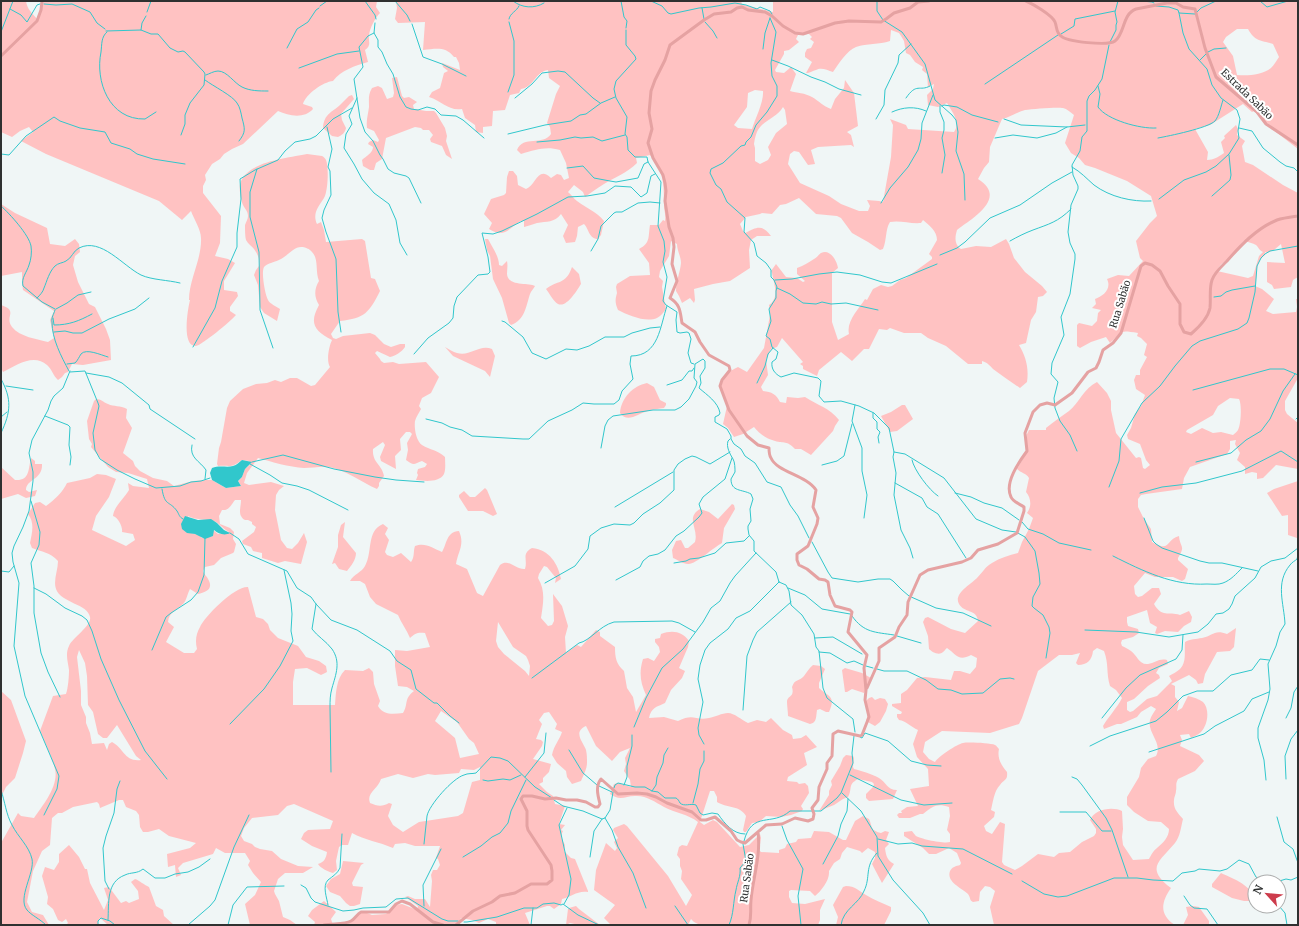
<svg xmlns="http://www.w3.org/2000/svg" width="1299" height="926" viewBox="0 0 1299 926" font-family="Merriweather,serif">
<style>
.green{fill:#ffc2c2;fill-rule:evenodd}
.water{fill:#31c7cc}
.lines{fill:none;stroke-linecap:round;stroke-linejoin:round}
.stream{stroke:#31c7cc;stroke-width:1}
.tertiary{stroke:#e5a2a2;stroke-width:3}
.labels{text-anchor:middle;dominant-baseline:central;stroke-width:4;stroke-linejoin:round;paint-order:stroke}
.street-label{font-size:10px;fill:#2f3131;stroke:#fff}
</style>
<rect width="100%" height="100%" fill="#f0f6f6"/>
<path class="green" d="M 1,1 L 26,1 C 27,9 32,13 37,19 L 43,1 L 377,1 L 376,7 L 380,13 C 375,18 370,28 369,35 C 368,41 372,45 365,50 L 368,62 C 355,66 341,70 333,81 C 323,82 306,94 303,104 L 312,107 L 313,109 C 304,119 289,116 278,111 L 243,144 L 232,149 L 224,154 L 220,159 L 212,164 L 205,175 L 206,180 L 203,186 L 203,193 L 221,216 L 220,243 L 215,256 L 228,259 L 235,263 L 224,281 L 224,290 L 237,292 L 238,296 L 230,307 L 230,311 L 236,315 C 231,321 202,345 196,346 C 181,347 188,308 190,300 L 189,300 C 189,279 202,259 201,238 C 201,230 194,219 191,211 L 182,220 L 159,201 L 46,154 L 21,141 L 33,132 L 29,127 L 20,131 L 12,137 L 1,132 Z
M 396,1 L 741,1 L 742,4 L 744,5 L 773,12 L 773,1 L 1298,1 L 1298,149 L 1276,132 L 1254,111 L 1252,112 L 1243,104 L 1210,125 L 1195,129 L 1208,152 L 1207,160 C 1214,160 1218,157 1224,153 L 1221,142 L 1225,138 L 1224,136 L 1236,125 L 1238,129 L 1237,135 L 1245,141 L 1242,146 L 1245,162 L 1253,165 L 1283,185 L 1298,193 L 1298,277 L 1293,280 L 1291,287 L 1274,289 L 1272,285 L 1267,282 L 1267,262 L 1285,263 L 1281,244 L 1274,250 L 1267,253 L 1265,252 L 1265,255 C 1254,262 1258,275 1255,286 L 1262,289 L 1274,299 L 1266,311 L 1273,314 L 1296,312 L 1297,307 L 1296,299 L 1298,299 L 1298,378 L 1285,401 L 1285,410 L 1287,414 L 1298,423 L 1298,469 L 1276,465 L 1263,478 L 1257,479 L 1257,473 L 1252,472 L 1245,474 L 1245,467 L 1237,460 L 1240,453 L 1235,444 L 1236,440 L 1230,441 L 1230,449 L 1227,454 L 1190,467 L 1184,478 L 1182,489 L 1146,494 L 1141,495 L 1138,499 L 1138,507 L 1144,519 L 1151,529 L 1152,542 C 1171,553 1165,540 1179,536 C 1180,548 1186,545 1178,558 L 1178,560 L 1188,569 L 1185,579 L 1182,581 L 1173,577 L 1155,577 L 1145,573 L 1134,586 L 1135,594 L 1138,597 L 1142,596 L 1152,588 L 1159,588 L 1161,594 L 1154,604 C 1162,618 1168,611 1180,615 L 1189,611 L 1192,617 L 1191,622 L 1184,626 L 1178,632 L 1165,631 L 1157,634 L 1155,633 L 1157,627 L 1150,623 L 1147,610 L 1127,617 L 1127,622 L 1128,626 L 1138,629 L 1139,633 L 1133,637 L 1122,640 L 1121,643 L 1122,646 C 1125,647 1128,649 1131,651 C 1137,655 1139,665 1148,664 C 1155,663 1159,658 1167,660 L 1168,664 L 1159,668 L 1156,673 L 1159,675 L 1160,678 L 1148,686 L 1134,699 L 1127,702 L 1127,710 L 1130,712 L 1133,711 L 1147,699 L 1157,696 L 1172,681 L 1169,676 C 1172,674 1177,672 1180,669 C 1187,662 1184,651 1185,642 C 1190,639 1196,639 1202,638 C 1213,636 1214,629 1227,634 L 1236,628 L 1234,647 L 1230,651 L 1217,652 L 1205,674 L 1203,683 L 1198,684 L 1196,680 L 1189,675 L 1171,684 L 1175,686 L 1175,697 L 1179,702 L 1177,711 L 1182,708 L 1188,696 C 1193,697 1199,699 1203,702 C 1210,709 1208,725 1201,732 C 1198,735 1194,736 1191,738 L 1189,734 L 1180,735 L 1182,740 L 1180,746 L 1199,755 L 1204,761 L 1195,771 L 1178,779 C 1175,785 1177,785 1176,791 C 1176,794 1174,797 1174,800 C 1173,809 1178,813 1183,819 C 1181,827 1180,837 1175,843 C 1159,862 1145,868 1171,888 C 1161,902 1159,915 1175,925 L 994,925 L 990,907 L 995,891 L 990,887 L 985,886 L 980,892 L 979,901 L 973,902 C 969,900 971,898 968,894 C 962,888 946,882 950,871 C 952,867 956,866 960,865 L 961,863 L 957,853 L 949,848 L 936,854 L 929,854 L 923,848 L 904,836 L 904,832 L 912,831 C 912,831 915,835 916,836 C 921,839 944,844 950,842 L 950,834 L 947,830 L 950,816 L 949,807 C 937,803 933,806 923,814 L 920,814 L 910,818 L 899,818 L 897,815 L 899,813 L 902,813 L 901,811 L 907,807 L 918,806 L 910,789 L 929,786 L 928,769 L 917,757 L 913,744 L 918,730 C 911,727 906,721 899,720 L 897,717 L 897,714 L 901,714 L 902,712 L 892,706 L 892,704 L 901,703 L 901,694 L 907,690 L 917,678 L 925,677 L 951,680 L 954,671 L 960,671 L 970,674 L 976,667 L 977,658 L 971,655 C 958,662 956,654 947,648 C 945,649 945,651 943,652 C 939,656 932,652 929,649 L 928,636 L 923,622 L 925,618 L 928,617 L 951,629 L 965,633 L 978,621 C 977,609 964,613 959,604 C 953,594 971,584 977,578 C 983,572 984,568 992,563 C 1000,558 1009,555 1018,553 L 1022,542 L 1029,529 L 1033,518 L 1027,513 C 1032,506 1031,498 1026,492 L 1029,478 C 1026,473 1021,473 1017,469 L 1027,452 L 1027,434 L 1029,430 L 1046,430 L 1046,428 C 1053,422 1061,417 1069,411 C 1079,403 1084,388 1097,382 L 1107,393 L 1111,401 L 1111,410 L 1116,433 L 1136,458 L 1139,457 L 1141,458 L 1143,468 L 1145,469 L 1150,465 L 1146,460 L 1140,444 L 1128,439 L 1127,435 L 1131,428 L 1135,414 L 1141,406 L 1145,395 L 1136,389 L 1134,380 L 1136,375 L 1140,375 L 1140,370 L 1147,357 L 1144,355 L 1147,344 L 1141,338 L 1137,336 L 1138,333 C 1118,330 1124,331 1110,343 L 1106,337 L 1091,342 L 1080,348 L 1077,346 L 1077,325 L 1079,323 L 1092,326 L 1097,321 L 1098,313 L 1101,310 L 1092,308 L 1096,304 L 1095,299 C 1103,296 1112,289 1107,279 L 1118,275 L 1129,276 L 1143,261 L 1140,258 L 1136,241 L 1150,223 L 1157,216 L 1151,196 L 1127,181 L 1095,168 L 1085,165 L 1079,158 L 1071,153 L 1065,143 L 1074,115 C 1070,112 1067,109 1063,108 C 1056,107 1033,109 1025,110 C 1017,112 1011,117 1002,119 L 990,147 L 989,162 L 984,168 L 978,179 C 1008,198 973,218 957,230 C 955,237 954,244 961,249 L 976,246 L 991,247 L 1006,239 L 1009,244 L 1014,258 L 1025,272 L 1042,286 L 1047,292 L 1043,296 L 1038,297 L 1036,312 L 1031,320 L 1026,343 L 1019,345 C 1026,357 1029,368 1027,382 L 1020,388 C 1011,382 1001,375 993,369 C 989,365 988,363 982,361 L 982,364 L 968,364 L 946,346 L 928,338 L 921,333 L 904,333 L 890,328 L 887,330 L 879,329 L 869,349 L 864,349 L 852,361 L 841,352 L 819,370 L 817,376 L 803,369 L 803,366 L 800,364 L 803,362 L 782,338 L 777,347 L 771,349 L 766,360 L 768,375 L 761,387 L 763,391 C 772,392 776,394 780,402 L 786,403 L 787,397 L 798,398 L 805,397 C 817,405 830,408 839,420 L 835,426 L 833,431 L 811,455 L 801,449 L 795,449 C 787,440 784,444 775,441 C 766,439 760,434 754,427 L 743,434 L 734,437 L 728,428 L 723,424 L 727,406 L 720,387 C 724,378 728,371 738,367 L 747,372 L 764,348 L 770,315 L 769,305 C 780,297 774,285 772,273 L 771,271 L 776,264 L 786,277 L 797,278 L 803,282 L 805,281 L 797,274 L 797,268 C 803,266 809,262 814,259 C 817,258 819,254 821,253 C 830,248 837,261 838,268 L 832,273 L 832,322 L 838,340 L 849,334 C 846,321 859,309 865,299 L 867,300 L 873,289 L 881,285 L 888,287 L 892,286 L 900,280 L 906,278 L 932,259 L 932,257 L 929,254 L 937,240 C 937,231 929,225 923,220 L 921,223 C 910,224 900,220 890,222 C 885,230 887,240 883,249 L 880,250 L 868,242 L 852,233 L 841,218 L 837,216 L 816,214 L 799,198 L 786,204 L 780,205 L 772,214 L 762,213 L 760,214 L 746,217 L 740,224 L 743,231 L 745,233 C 757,227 762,224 771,236 L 757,236 L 751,240 L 749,250 L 750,268 L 730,281 L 713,284 L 694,289 L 695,300 L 694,303 L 690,298 L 682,303 L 679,296 L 676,291 C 676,281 680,273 681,263 C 681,257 677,250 677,244 L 671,241 L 669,256 L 660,271 L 659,277 L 663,281 L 662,287 L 666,309 C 663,313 661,316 657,318 C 646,323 628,315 618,310 C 615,303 615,300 617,293 L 616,287 L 617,284 L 630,276 L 650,275 L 649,263 L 639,249 C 651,243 648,236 650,225 L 659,225 L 663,220 L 665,221 C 666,215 664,210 664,205 C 664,183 664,173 650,155 L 636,158 L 637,163 C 627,173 615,177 604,184 C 597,188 591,193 585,197 L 583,192 L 574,185 L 568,192 C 572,195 574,199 577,201 C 586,208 597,212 604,221 L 601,235 L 598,239 C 589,239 589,229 584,224 L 578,227 L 577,236 L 575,242 L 566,243 L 563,236 L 568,225 L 561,214 C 554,223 547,221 537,223 C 533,224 529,226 524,227 L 524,221 L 521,221 C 509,228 504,239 489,229 L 492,223 L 484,214 L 491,199 L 504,195 L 506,193 L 507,177 L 509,171 L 513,171 L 517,176 L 518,185 L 526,189 C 536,185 538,165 551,178 L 557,174 L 561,175 L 564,180 L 569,178 L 566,163 L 560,150 C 545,146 536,150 521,154 L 517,150 C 523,135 543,146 551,134 L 550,127 L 547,123 L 556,94 L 560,86 L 549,78 L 548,70 C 535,72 534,87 521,89 L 519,93 L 510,95 L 505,110 L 493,111 L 492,126 L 483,127 L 483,133 L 476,132 L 475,125 L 465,118 L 462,109 C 448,111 442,101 429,97 L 432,92 L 440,88 L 444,73 L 448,71 L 443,67 L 442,63 L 460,70 L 459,63 L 456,57 L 454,57 C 445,46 436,49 423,50 L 425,22 L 398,23 L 395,19 L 397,8 ZM 1237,29 L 1248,29 C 1255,42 1261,40 1273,44 L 1279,57 C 1277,60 1274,65 1271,68 C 1262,75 1248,76 1237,75 L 1233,56 L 1223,42 L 1226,37 ZM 891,30 L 899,33 L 901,36 L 904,41 L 906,53 L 910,55 L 915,62 L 923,67 L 922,70 L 927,74 L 928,87 L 934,84 L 933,89 L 927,95 L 928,105 L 938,107 L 947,103 C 952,112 961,122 954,132 L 908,129 L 906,125 L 890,119 L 893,125 L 891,157 L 883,202 L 879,201 L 867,200 L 870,206 L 868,211 L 859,211 L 841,204 L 829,196 L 800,183 L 788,164 L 790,154 L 794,151 L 799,152 L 808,165 L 815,164 L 811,150 L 818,147 L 851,145 L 854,147 L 851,135 L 847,132 L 858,126 L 854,93 L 845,80 L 844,88 L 835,99 L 831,109 C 823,106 819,101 812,97 C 805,93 797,93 790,91 L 796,74 L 791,67 L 784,73 L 776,72 L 775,70 L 784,54 L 784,51 L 789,50 L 799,42 L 796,39 L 798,35 L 809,34 L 812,37 L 810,39 L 814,42 L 811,48 L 807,49 L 805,53 L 805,57 L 812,62 L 806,73 C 811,73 811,71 816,70 C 821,67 827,70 833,72 C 838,65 847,50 856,47 C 867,43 879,45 890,41 ZM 755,90 L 763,91 C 764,102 755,119 752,129 L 738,128 L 734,125 L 747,107 L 748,93 ZM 783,107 L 785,110 L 787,124 L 776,133 L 768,147 L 771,155 L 768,160 L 760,164 L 755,161 L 755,148 L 754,144 C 755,138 756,131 761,126 C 768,119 778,116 783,107 ZM 1244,241 C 1248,242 1253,243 1256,245 C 1259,248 1259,250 1263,252 L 1259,256 L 1253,276 L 1248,278 L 1217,271 C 1220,263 1225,262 1231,257 C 1236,253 1239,245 1244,241 ZM 1230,398 L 1239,399 C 1242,404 1241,425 1238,430 C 1237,432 1235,433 1233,435 L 1221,432 L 1213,433 L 1202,428 L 1191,434 L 1186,432 L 1187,430 L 1213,415 L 1218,406 ZM 1097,648 L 1104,651 C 1109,664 1106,673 1110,686 L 1116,690 L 1122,698 C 1117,708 1109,716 1103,726 L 1104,729 L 1117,724 L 1121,724 L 1137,717 L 1141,712 L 1151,706 L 1156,709 C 1154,712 1151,716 1150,720 C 1147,733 1163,743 1156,756 L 1148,759 L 1141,768 L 1139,777 L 1127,797 L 1127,805 L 1134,812 L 1148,821 L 1161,822 L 1169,829 C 1169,837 1163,843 1157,848 C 1154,850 1151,855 1149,859 L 1133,860 L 1123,845 L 1122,837 L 1123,829 L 1122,811 C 1113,806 1094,809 1090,820 L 1096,829 L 1096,833 L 1094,836 L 1082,842 L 1070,852 L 1059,853 L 1054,857 L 1038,854 L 1022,866 L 1015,870 L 1004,865 L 1002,862 L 1005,824 L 1000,822 L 992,834 L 986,831 L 984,826 L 994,817 L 995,812 L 991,810 C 993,802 994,791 1000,785 C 1004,779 1008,781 1007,772 C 1001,765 997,758 999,749 C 998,748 996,745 995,745 C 990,743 968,742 963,743 C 957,744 938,757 935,762 L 929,759 L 923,752 L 925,742 L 942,731 L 990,733 L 1019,724 L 1022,718 L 1038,671 L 1059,655 L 1072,655 L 1080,653 L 1076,663 L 1078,665 C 1087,665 1092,660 1093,651 Z
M 397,77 L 402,96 L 404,98 L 409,97 L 417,102 L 413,105 L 414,109 L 426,111 L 434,111 L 436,113 L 445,128 L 447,136 L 446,141 L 452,159 L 446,155 L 442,146 L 431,142 L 430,139 L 433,135 L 429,130 L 423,130 L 421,128 L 415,127 L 386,138 L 382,159 L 376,163 L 374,170 L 370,170 L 363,166 L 362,160 C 366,156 373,153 373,147 L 368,144 L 369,142 L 373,140 L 378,142 L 379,140 L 374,131 L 367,128 C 366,120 368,115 369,107 C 369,99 368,95 372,88 L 378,86 L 382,88 L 387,99 L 393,97 L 394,93 L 392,78 Z
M 352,95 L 354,99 L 341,114 L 342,120 L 346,128 C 345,133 342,135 338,137 L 332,136 L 323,128 C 324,114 331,113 340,105 C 343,102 346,99 349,96 Z
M 307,154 L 322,156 C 324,157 325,158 326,160 C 329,167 328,191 324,198 C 319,206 312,213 317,224 L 321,222 L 324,230 L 326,242 L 362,239 L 365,241 L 371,278 L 375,279 L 380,291 C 369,313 365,318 340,321 L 331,334 L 333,338 L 336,339 L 343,336 L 370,333 L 375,335 L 384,344 L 391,347 L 400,344 L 405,344 L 405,347 C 402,352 395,356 390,357 L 377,351 L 375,353 L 380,359 L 381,361 L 384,363 L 393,362 L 399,364 L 426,362 L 439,377 L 431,393 L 422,398 L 419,406 L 421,409 C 419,413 416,417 415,421 C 414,428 416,441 422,445 C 430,450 438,450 445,457 C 445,462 446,469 444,474 C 439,483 424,481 416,480 L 418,475 L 417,473 L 418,469 L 425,467 L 427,464 L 422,461 C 414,464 414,466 406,460 L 408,450 L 407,443 L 412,434 L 410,432 L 406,432 L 400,439 L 401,450 L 395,456 L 396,469 L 381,461 L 380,457 L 385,445 L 383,442 L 373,449 C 372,463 382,464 384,476 L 379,483 L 379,486 L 377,489 C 361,482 346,470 329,467 C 321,466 312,468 304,468 C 289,467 272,462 258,458 L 247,473 L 244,483 L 249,485 L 271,482 L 284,486 L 279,490 L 276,495 L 275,510 L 281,540 L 287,548 L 292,549 L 298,543 L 304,533 L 307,542 L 301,564 L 285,561 L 278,563 L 262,558 L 262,553 L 253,551 L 251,547 L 243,544 L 242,541 L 254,532 L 256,527 L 252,524 L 252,522 L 248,520 L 245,520 C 237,515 241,508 241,500 L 235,500 C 231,505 229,511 222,510 L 219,516 L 220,524 L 230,528 L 234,532 L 233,539 L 236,544 L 234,552 L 233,553 L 221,558 L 214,565 L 205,567 L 203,571 C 204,575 207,576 208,579 C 214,589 206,592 198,594 L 190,589 C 187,594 187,600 183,604 C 177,610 169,612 168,622 L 174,627 L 166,642 L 184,653 L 194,653 L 197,649 C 195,641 196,634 200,627 C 205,616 235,586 248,587 L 256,617 L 263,619 L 268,624 L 270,630 L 278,638 L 298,646 L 306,657 L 319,661 L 326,666 L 327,672 L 321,675 L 307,668 L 295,669 L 293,682 L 293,705 L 335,705 C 336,693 336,679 345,670 L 363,671 L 369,668 L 373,672 L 374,684 L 380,701 L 378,706 C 384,716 394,714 403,713 C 409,703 403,700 414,691 L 407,687 L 398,686 L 395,666 L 395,650 L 407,651 L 430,647 L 425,633 C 418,632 415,633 410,638 C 407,630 401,623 398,615 L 376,604 L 370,597 L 365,584 L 360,581 L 350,581 C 354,574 362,572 365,566 C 373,552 366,531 383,524 L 388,528 L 385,534 L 389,540 L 385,552 L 387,555 L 393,557 L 401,553 L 411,562 C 415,557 413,551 415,546 C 425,542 433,548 442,552 C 447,544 446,532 459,531 C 465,545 458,551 456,564 L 467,569 L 477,593 L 483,596 L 500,565 C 509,558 516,570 525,569 C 528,559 521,554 532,548 C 550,550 558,564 561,579 L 555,583 L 556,578 L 547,567 L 544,566 L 539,574 L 538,578 C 546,591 543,604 541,618 L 548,626 L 552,625 L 554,621 L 553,594 L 562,606 L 568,626 L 565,637 L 566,653 L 577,645 L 581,647 L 596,630 L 600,632 L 600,636 L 615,647 C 615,657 616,664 624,671 L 627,688 L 633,697 L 636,712 L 646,695 C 640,682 639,672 643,659 L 648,658 L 654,661 L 660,652 L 659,647 L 655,642 L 655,639 L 660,638 L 661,634 C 672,630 682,631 689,641 L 688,647 L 679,668 L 685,671 L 682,678 L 671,690 L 665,703 C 656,707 651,708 649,718 L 664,717 L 678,721 C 694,713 695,721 709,718 C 715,717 722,713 728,713 C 734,713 742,720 748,723 L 757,720 L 766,722 L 771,718 L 783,730 L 792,735 L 793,739 L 801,738 L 806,735 L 817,747 L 804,753 L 807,765 L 788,777 L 787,781 L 797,782 L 799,784 L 805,783 L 808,786 L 809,793 L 801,806 L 803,809 L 802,811 L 791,815 L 781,817 L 766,816 L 759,822 L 752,823 L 746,832 L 744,832 L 743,830 L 746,816 C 740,805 726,808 717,802 L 717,797 L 714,791 L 710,791 L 700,822 L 704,825 L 713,820 L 717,822 L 740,847 L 749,845 L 760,834 L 761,838 L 759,850 L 761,852 L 779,853 L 779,850 L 785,848 L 787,844 L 796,842 L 798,839 L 811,838 L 814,831 L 829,832 L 843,840 L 846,840 L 855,821 L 863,816 L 869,819 C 873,828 870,830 881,833 L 885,831 L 889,832 L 886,840 L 889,844 L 885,848 C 886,856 887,860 894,864 L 882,883 L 872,864 L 875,858 L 875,852 L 868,848 L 862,853 L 860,851 L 847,847 L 842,853 L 840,859 L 834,863 L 829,871 C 830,880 821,891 815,896 L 810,891 L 791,890 L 789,891 L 789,897 L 792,903 L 805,904 L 825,899 L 820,910 L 820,920 L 818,925 L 700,925 L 694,922 L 691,919 L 688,925 L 610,924 L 604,918 L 615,905 L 594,890 L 596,870 L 606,843 L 615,851 L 617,848 L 614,842 L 618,838 L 613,830 L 614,828 L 624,824 L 627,826 L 668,876 L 686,906 L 692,895 L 681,879 L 682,871 L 680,866 L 680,859 L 677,855 L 679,847 L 682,845 L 687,846 L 698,822 C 688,814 675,813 664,807 C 655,802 647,796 637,796 C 626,795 621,802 610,794 L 614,784 L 618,783 L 631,787 L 630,780 L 624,771 L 626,764 L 625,758 L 630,748 L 620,752 L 612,761 L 596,746 L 586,726 C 572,732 584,743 586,750 C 587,754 587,759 587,763 C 587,769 583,776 581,781 L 572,784 L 567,777 L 566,771 L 557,763 L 552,755 C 554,745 559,741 562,732 L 555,729 L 557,724 L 549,712 L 544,713 L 539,720 L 542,724 L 536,739 L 541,740 L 543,742 L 542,746 L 533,759 L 551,764 L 549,772 L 543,778 L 543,782 L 539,784 L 547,792 L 553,796 L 555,804 L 565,806 L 559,824 L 565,825 L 561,830 L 563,831 C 560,837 562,839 565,845 L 564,851 L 571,858 L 575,859 L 588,891 L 588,892 C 578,890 571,897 562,899 L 561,904 L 554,909 L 550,906 L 547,906 L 525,913 L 530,925 L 496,925 L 496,922 L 488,919 L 479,923 L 472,920 L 461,918 L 458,924 L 452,925 L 430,924 L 430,925 L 338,925 L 350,923 L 362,911 L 372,915 L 386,914 L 395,905 L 402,904 L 417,910 L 418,906 L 405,897 L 408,896 L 415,899 L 425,899 L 430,907 L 432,881 L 431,875 L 433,870 L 437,870 L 440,865 L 438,859 L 436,858 L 440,846 L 415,846 L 405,843 L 395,844 L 393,848 C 379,842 365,840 352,833 L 348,845 L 342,845 L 339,847 L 336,861 L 337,870 L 333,873 C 329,872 320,868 318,864 C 324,862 326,859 327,852 L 312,846 L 301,839 L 304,833 L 308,830 L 330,829 L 333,821 L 294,804 L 287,806 L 278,815 L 252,818 L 244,828 L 241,836 L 244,841 L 252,844 L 255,847 L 260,849 L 272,851 L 281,859 L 298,866 L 313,867 L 303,873 L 285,873 L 278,879 L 274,891 L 275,894 L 279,901 L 283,917 L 290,920 L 297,925 L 250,925 L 245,904 L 255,895 L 261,882 L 253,873 L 248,865 L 250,861 L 245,853 L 225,853 L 216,848 L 213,854 L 183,863 L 178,868 L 181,875 L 176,877 L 175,865 L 168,867 L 167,854 L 190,848 L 196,843 L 169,836 L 159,829 L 148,832 L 143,832 L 140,827 L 139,815 L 136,811 L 126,807 L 123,800 L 119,800 L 100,808 L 99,804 L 97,802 L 73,807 L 62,813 L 58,813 L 52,818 L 50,845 L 42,851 L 33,871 L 27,902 L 32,912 L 43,915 L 49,925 L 1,925 L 1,843 L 18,813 L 21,816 L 34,818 C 43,805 59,786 55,769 C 52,757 45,743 40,731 L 53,696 L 66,694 C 68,688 69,677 69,670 C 68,662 65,654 69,646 C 73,637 92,626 90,617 C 88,604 61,603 56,589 C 53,581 58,570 58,561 C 50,552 42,552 32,548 L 30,543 C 32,533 35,523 28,514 L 35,503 L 40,502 L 46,506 C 54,500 63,492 67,483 L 90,478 L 97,474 L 106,475 L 116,479 L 109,497 L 96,516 L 92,530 L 126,546 L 135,540 L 133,534 L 122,532 C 123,527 118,517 113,516 C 114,506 124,499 129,490 L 128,483 L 133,486 L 149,488 L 147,479 L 128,473 L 116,472 L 108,467 L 91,447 L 92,444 L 89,439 L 87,421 L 94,401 L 96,399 C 101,399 103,402 108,404 C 114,407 120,405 127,409 L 126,418 L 132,428 L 123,453 L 133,461 L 135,466 L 140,471 L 153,478 L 167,481 L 174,486 L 193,481 L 206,480 L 212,480 L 226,488 L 241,486 L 238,481 L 242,477 L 245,469 L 251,464 L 249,461 L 242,460 C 229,469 233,465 218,466 L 217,464 L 219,448 L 221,442 L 227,408 L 230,401 L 243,389 L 256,384 L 267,383 L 275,380 L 281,382 L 290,378 L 297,378 L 311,386 L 315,385 L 330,367 C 326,361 329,346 332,340 C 314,331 309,323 319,305 C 314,297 314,289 319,281 C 315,271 319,259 312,252 C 310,249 305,247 301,247 C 294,247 287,256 281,259 C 276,262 267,263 264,267 C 261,272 265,295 268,300 C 270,304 276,306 280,309 L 277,321 L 264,313 L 260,307 L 258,285 L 254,275 L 256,270 L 259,266 C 260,260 258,254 254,249 C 252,246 248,244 246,240 C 245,236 245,228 245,225 C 246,222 248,219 248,216 C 248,211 245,209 243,205 C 241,200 239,190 240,184 C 246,161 289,158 307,154 ZM 188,516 C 197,521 207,518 216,522 C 221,525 223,529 229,532 L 227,534 L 218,534 L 213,530 L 213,536 L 202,538 L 199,535 L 191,533 ZM 498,622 L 513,647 L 526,656 L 528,660 L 530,666 L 529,676 L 525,671 L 504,654 L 498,647 L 496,641 ZM 79,650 L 85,663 L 87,676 L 88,705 L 93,712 L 98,734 L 103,738 L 107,738 L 117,725 L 136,756 L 141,760 C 124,762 124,748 112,742 L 109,744 L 107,750 L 104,743 L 92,744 L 90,733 L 86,723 L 86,717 L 81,705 L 81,691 L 77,657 ZM 441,711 L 457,722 L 469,739 L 474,743 L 479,754 L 460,758 L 455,738 L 435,721 ZM 480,767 L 480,780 L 472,782 L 463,813 L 458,816 L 419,822 L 403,832 L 393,825 L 388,816 L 392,804 L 389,803 C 382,807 377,806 370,803 C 366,793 378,789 381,779 L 398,774 L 413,778 L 428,774 L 435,775 L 459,773 L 461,769 L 474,770 Z
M 1,204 L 15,213 L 47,228 L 50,244 L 65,246 L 75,239 L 79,244 L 80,252 L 75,256 L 73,265 L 78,282 L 89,304 L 95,307 L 106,329 L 110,340 L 111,360 L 83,365 L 72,364 L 68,372 L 65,373 L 62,377 L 58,380 C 53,376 52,369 47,365 C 34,353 16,365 3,372 L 1,368 L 1,305 C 19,311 4,316 12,327 C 20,337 37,339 48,342 L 54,338 L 50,320 L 54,311 L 23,290 L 22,283 L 22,272 L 1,276 Z
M 485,239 L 488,239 C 492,247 499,256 499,265 L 502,266 L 507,261 C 508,266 507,270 507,274 C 508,287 529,282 535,286 C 534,288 531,291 530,294 C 526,306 525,320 511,325 L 509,323 L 502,298 L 493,279 L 490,256 L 487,250 Z
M 572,267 L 579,274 L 581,284 C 577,290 567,308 558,304 C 553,301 550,294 546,289 C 557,280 566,285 572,267 Z
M 445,347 C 449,349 453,352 457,353 C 470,357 479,344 492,349 L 495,356 L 490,377 L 485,371 L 453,356 Z
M 647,383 L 654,387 L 660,400 L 666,403 L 666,405 L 664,408 C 659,409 653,409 648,411 C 638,413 628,424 620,413 C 621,398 633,386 647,383 Z
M 902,405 L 905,405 L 913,419 L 897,431 L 890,432 L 881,416 L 891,412 Z
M 31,458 L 35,461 L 35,464 L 42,464 C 43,480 26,479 26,490 L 29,492 L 37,490 L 35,496 L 26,498 L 18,494 L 1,499 L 1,467 L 15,480 C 30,481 28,470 31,458 Z
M 1298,481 L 1298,537 L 1297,538 L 1288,535 L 1288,515 L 1282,516 L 1267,493 L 1274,489 Z
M 485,488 L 487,490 L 497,514 L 493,516 L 483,511 L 468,511 L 459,497 L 459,495 L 464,491 L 470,497 L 475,497 Z
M 732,504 L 734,505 L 735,509 L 724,528 L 722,543 C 714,547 695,565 688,564 C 683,564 678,560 673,558 L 672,550 L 676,541 L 681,540 L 685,548 L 688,548 L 695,542 C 699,529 685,518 700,509 L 709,512 L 718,519 Z
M 345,522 L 343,537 L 356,553 C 356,560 351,566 347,571 L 339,569 L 335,563 L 332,564 L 338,547 L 338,535 L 341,525 Z
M 813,665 L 821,666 L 825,669 L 819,683 L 819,688 C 829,697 836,696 829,712 L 826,712 L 820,709 L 817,710 C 816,716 817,723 810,724 L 788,716 C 788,712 787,706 787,702 C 787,695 795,698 792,687 C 795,678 799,682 804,676 C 807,672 809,668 813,665 Z
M 845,668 L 862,673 L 871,678 L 864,693 L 852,689 L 847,692 L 845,692 L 842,670 Z
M 1,691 L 11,700 L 26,741 L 23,753 L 15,778 L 6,787 L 1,797 Z
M 872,697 L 875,700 L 880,698 L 885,699 L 888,704 L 886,711 L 880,722 L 875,726 L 866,721 L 868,714 L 866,701 L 869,698 Z
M 846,755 L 853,756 L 854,758 L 853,767 L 854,769 C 862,771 872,774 879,778 C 886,782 887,790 897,790 L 893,799 L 869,801 L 866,798 L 866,794 L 873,787 L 874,784 L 872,782 L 858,779 C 847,785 853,788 848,797 L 843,799 L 834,805 L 819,811 L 829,795 L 829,791 L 832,785 L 831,781 L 840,766 L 843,758 Z
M 69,845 L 79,857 L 85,869 L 87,869 L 90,883 L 104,910 L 108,900 L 104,888 L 109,887 L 121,903 L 126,901 L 129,903 L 139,899 L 138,891 L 131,882 L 135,879 C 139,880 144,885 149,887 L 156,906 L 163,910 L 164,916 L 174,925 L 108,925 L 100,918 L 98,922 L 99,925 L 66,925 L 68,923 L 66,919 L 62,922 L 58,920 L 53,909 L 47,904 L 48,897 L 42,876 L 45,867 L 54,870 L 59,862 L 59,854 Z
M 343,861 L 364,863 L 361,865 L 352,883 L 353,886 L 363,887 L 360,904 L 354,906 L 350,906 L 346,903 L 340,896 L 330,892 L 326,886 L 331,879 L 340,874 Z
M 1221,873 C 1234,879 1252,885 1255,901 L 1244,901 L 1232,898 L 1212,887 L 1212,884 Z
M 846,886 C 855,886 859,891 866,895 C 874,900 883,903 891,907 L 891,911 L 884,925 L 836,925 L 838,917 L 833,905 L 843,887 Z
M 324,901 L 336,912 L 331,919 L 333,925 L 314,925 L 315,922 L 308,916 L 312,910 Z
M 576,906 L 579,909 L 600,925 L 579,925 L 570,923 L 566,925 L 568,909 L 569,908 Z
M 1193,906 L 1199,907 L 1209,921 L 1209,925 L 1183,925 L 1188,915 L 1186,907 Z"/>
<path class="water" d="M 242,460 L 252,462 L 245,469 L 242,477 L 238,481 L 241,486 L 226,488 L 212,480 L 210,473 L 212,468 C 220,465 227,468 233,466 C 237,465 239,462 242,460 Z
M 185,516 L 198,520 L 211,519 L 217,523 L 224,530 L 230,533 C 225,536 218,534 214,530 L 213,536 L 205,539 L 195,534 L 187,533 L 182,529 L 181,524 Z"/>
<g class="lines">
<path class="stream" d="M 365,1 L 375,15 L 376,19
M 395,1 L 407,15 L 410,21
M 513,1 C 522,8 534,9 544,3
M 621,1 L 624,17 L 627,21 L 626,28
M 651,1 L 662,6 L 668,13 L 671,14 L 699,8 L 711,7 L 735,3 L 746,5 L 757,9 L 760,7 L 770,11 L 772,14
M 825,1 L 829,1
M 877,1 L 877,11 L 883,20 L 902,32 L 925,64 L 935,100 L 952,115 L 956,120 L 958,132 L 956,151 L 964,174 L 965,200
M 1142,1 L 1152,2 L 1154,3
M 1260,1 L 1267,7 L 1288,1
M 44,4 L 56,5 L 72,4 L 90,12 L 97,23 L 105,29
M 320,6 L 327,1
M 1156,6 L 1169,7 L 1178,10 L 1179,13 L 1195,14
M 702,8 L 704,19
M 10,9 L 21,15 L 27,22 L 37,5 L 40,4
M 147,12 L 151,1
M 1197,12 L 1201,8 L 1216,1
M 770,18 L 776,32 L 771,63 L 772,76 L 777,86 L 777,96 L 767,112 L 756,125 L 751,137 L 746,142 L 745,145 L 741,146 L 723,163 L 711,169 L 710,173 L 716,185 L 721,189 L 727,202 L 745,218 L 744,232 L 754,243 L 757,256 L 766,263 L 771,270 L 771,277 L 774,280 L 777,287 L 776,291 L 776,298 L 769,309 L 771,321 L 766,336 L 770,339 L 772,347 L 778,352 L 776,359 L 772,362 C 771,369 775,374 781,377 L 794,373 L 818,378 L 821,381 L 819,396 L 824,402 L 841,401 L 859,406 L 874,413 L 889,428 L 894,452 L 893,457 L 896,473 L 894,495 L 901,530 L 910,548 L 913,558
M 509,19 C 510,13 517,11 519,6
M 705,22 L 713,31 L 717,38
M 375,23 L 374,33 L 378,40 L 378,47 L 382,52 L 387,64 L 393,74 L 400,97 L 406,107 L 411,109 L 418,110 L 427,107 L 435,109 L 441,115 L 456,116 L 463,120 L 484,138
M 412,24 L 423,57 L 442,64 L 466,76
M 141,30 L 142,23 L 146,16
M 626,30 L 626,45 L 635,56 L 636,59 L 616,81 L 614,89 L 616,98 L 627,117 L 625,134 L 627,137 L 628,150 L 635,157 L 647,157 L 648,162 L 661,182 L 658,226 L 664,241 L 665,251 L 663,262 L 667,277 L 663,301 L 666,305 L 677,312 L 676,320 L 677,332 L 680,333 L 687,332 L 689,333 L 691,339 L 688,353 L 691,363 L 694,364
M 106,31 L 141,30 L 151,34 L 158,34 L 170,48 L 178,52 L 183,51 L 185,52 L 204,72 L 205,74 L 204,85 L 190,103 L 185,115 L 185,124 L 181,135
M 1,32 L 13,1
M 107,32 C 101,37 102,44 101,52 C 95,81 109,120 145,119 L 156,112
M 374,33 L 368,36 L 359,47 L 363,67 L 354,79 L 360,118 L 365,132 L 373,141 L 380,155 L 383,159 L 388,169 L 394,173 L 406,176 L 409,178 L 421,203
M 1061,34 L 1074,26 L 1075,19 L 1115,11
M 1110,42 L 1116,30 L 1116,25 L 1117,22 L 1115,12 L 1118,1
M 287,48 L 297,29 L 308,22 L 316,10 L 319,8
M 763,49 L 765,33 L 770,18
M 1208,52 L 1214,49 L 1226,48
M 772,60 L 788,66 L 811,77 L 825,82 L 839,89 L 861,95
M 1200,60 L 1206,54
M 299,68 L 337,54 L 359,51
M 206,75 C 209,74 214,71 218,71 C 227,71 234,83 242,87 C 250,91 259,91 268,91
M 205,80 C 213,86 233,96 237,103 C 240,107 241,113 242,118 C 245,129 246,132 239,141
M 985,84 L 1058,35
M 1098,86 L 1100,94 L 1098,107 C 1107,120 1140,129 1156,128
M 508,92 L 514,75 L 514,41 L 509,22
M 357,98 L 349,116 L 352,124 L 346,134 L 344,148 L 354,164 L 362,179 L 374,193 L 389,204 L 396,220 L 400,243 L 407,255
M 515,98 L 532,84 L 542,73 L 558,71 L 565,72 L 593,98 L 600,103
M 906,98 C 917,82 919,92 930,86
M 940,106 L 940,112 L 944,122 L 944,130 L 942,138 L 945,155 L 942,173
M 942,106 L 944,105 L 957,107 L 972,115 L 998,122
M 892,112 C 903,107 915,106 926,111
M 876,119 L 884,105 L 885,90 L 898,63 L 899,55 L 911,44
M 1004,119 L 1021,125 L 1067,127 L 1085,125
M 327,127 L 332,149 L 328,167 L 330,171 L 331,195 L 324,210 L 322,218 L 326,232 L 336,259 L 338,312 L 341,332
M 1239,128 L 1252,131 L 1263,148 L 1280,162 L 1286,166 L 1294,168 L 1298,172
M 508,134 L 545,125 L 571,121 L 580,115 L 586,114 L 601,103 L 615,97
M 995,138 L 1013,135 L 1037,138 L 1056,133 L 1067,127
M 1158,138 C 1169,136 1208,128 1215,121 C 1219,116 1221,106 1223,100
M 537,142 L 560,140 L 575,137 L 581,138 L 593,137 L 602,141 L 625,135
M 1,154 L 9,155 L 26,136 L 54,117 L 60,121 L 80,128 L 105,132 L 111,143 L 130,149 L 137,154 L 153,159 L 185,164
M 1072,167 C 1081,172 1087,179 1094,185 C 1110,197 1132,202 1151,201
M 567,168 L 583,166 L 594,178 L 610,181 L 616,182 L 638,178 L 644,164 L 648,162
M 257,169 L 250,192 L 250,217 L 259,252 L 260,310 L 273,348
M 1212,196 L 1230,180 L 1231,175 L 1229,155
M 1159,199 L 1184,180 L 1206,172 L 1216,166 L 1229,154 L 1239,138 L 1238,131 L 1240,119 L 1237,110 L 1221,98 L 1212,85 L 1207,69 L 1189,49 L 1183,33 L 1179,13
M 881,203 L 890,188 L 908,167 L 918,150 L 921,139 L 922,123 L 933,95
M 1,206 C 10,214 29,235 31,246 C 32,252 31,260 29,265 C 27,272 21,278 23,286 L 42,302 L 55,309
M 1010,241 C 1017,237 1025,233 1033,230 C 1049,224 1058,222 1071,209
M 591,251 L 598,239 L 601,226 L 614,213 L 616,212 L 622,212 L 638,203 L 650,202 L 660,203
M 940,255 L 957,248 L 965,242 L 990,218 L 1020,205 L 1052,183 L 1072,172
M 775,280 L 792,279 L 819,274 L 837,272 L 860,275 L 882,282 L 891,283 L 937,264
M 777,288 L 790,294 L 803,303 L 816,304 L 822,302 L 831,304 L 846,303 L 878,310
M 1214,297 L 1221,296 L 1226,292 L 1232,290 L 1255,286
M 37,298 C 40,295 43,292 44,288 C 47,281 49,272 55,266 C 58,263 63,263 66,261 C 72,258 73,251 79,248 C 101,237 123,266 141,275 C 152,280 168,280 180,283
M 56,309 L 67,303 L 78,295 L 91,292
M 55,310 C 54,314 51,318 52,322 C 52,339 61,356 69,371
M 53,318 L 54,325 C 69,325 79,321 92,314
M 502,321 L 505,322 L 523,337 L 532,353 L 546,359 L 566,349 L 577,350 L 589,346 L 605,337 L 624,337 L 632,333 L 650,328 L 660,327
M 54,332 L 65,331 L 73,333 L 82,333 L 109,319 L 135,309 L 149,298
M 193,347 L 215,308 L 222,281 L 237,247 L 237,233 L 241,199 L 240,179 L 255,170 L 278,160 L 285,151 L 295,142 L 310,139 L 316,136 L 333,119 L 352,108
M 414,354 L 428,338 L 449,323 L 453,318 L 454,306 L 457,297 L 478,275 L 488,274 L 490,272 L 488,257 L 482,233 L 493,234 L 502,231 L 537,214 L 568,197 L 587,196 L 605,193 L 615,186 L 631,187 L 641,197 L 647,193 L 651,176 L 655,174
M 67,364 L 75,363 C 78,360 79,357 81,354 C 86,348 101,355 108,357
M 70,372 L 85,371 L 98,403 L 99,406 L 93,433 L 95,450 L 100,459 L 117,470 L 135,479 L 156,488 L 180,486 L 191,482 L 201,481 L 210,478
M 86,373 L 109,377 L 122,383 L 149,405 L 150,409 L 195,439
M 1,379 C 12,399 11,412 1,433
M 757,383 L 765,366 L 768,354 L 773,348
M 667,385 L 682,380 L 689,371 L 692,371 L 694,368
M 6,386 L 33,390
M 1193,390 L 1270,369 L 1284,369 L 1298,375
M 855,405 L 852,421 L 862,448 L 862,471 L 867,495 L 864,518
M 873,413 L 873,418 L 877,422 L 877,429 L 880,432 L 878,437 L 879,443
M 45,416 L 68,425 L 70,427 L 69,445 L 71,457 L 70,465
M 1,417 L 7,412
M 426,419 L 442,423 L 450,427 L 462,430 L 472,436 L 523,439 L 529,439 L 548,421 L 572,410 L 583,403 L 594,404 L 614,404 L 619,400 L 622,391 L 633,379 L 630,364 L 631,356 C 659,356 660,326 667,306
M 1296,419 L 1298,417
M 730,439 L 728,441 C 726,447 730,454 733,459 C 735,462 735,469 735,472 L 731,479 C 731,492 742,489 751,494 L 753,499 L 750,509 L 751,521 L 748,526 L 748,529 L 749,535 L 754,541 L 754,551 L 776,572 L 779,582
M 192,445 C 189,458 200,461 206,470 L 205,479
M 601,448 L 605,426 L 608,420 L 613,416 L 653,410 L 675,410 L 681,407 L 689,399 L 696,386 L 697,382 L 694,378 L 695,364 L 703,359 L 705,361 L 705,368 L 700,376 L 701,383 L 699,388 C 707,395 718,402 720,413 L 719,415 L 715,417 L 715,422 L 727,429 L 731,436 L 731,439 L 734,444 L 741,449 L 745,456 L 755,463 L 767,482 L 781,487 L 790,505 L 798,516 L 809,538
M 1077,451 L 1070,435 L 1060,421 L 1055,408 L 1054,398 L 1058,382 L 1051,374 L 1052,363 L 1064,335 L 1061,317 L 1070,294 L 1075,259 L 1075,254 L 1070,243 L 1068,232 L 1071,205 L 1078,189 L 1078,186 L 1073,175 L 1072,165 L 1080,151 L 1082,137 L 1087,131 L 1087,101 L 1089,96 L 1095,90 L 1102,79 L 1109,45
M 894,452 L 905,454 L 944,478 L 976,519 L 1002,530 L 1016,532 L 1025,537 L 1035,551 L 1039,573 L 1040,584 L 1033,597 L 1032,606 L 1034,608 L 1043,615 L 1049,627 L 1050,633 L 1046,658
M 912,460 C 914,470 929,490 938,496
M 252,462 L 283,455 L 334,469 L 375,477 L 396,480 L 424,482
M 1196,462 L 1231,453 L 1246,440 L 1261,431 L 1270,419 L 1283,391 L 1295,374
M 250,464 L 270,475 L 282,483 L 297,486 L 309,490 L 348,510
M 822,465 L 837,461 L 844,456 L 852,424
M 895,483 L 922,498 L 927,507 L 938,514 L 966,558
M 1109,487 L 1119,461 L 1121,439 L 1142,403 L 1160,386 L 1175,366 L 1192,346 L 1200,341 L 1238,329 L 1247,323 L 1249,318 L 1255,292 L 1257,266 L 1261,258 L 1265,254 L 1270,251 L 1298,246
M 162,489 C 165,507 169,500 177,511 C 179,514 179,517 183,519
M 955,493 L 971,497 L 984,503 L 1002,508 L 1019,520
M 1140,493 L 1162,487 L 1196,483 L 1242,471 L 1281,451 L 1298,462
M 31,501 L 40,532 L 39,545 L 31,563 L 34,586 L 34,613 L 41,653 L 48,672 L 60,697
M 615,507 L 673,472
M 1144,518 L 1153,541 L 1156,544 L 1162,548 L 1200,561 L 1209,563 L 1222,563 L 1258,571
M 1022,522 L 1028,529 L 1043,534 L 1059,543 L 1091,550
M 230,533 L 239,539 L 248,554 L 287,571 L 297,588 L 311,597 L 316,604 L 331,620 L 357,630 L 390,651 L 397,661 L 411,670 L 416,689 L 434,703 L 437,703 L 450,716 L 459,723
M 812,542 L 828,572 L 832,578 L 858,582 L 878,579 L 890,579 L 893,581 L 902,590 L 909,596 L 936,608 L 963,613 L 991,626
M 1113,556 C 1143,571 1173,586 1207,584 C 1212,584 1218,585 1223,583 C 1231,580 1236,574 1242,568
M 674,563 L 686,561 L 690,559 L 699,558 L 715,553 L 726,543 L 744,541 L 749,536
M 1,571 L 9,572 L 14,566
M 616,580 L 640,567 L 643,561 L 649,556 L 658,554 L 665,550 L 676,536 L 684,531 L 699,517 L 702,513 L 699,504 L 703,497 L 725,479 L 732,458
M 779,582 L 786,585 L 789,591 L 791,605 L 802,615 L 814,634 L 816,647 L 819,651 L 823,688 L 827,698 L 853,719 L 855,732
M 545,583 L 575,566 L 588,549 L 590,536 L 601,528 L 614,524 L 630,525 L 634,523 L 643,514 L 660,503 L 674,490 L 674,470 L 678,464 L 685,459 L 692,456 L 696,457 L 710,464 L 730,452
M 34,588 L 46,594 L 65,608 L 82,616 L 87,620 L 92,631 L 101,659 L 119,700 L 145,751 L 167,779
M 788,588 L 805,595 L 822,609 L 850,614
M 316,604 L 312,629 C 317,636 326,641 332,649 C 341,662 336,674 332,688 C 330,695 330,701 330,707 L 331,772
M 852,616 C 864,633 875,632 894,635
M 1085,630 L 1136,632 L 1169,637 L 1198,632 L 1208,624 L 1216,614 L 1223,613 L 1229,609 L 1232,604 L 1235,596 L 1255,578 L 1261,567 L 1271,561 L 1285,558 L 1298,548
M 897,636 L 921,643
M 815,638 L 833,637 L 862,654
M 152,650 L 166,617 L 171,613 L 191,600 L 198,592 L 204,575 L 205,538
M 819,652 L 830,653 L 847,663 L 854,661 L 863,665
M 866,666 L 873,668
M 877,669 L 884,671 L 907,671 L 926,680 L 938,689 L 951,690 L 962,694 L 983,693 L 1000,679 L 1010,678 L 1014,679
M 532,678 L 579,643 C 590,641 599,626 614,622 L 672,621 L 679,623 L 695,632
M 743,710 L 747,656 L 753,640 L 757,632 L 791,602
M 1102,718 L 1126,688 L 1140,675 L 1176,659 L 1182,650 L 1183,635
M 1286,718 L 1291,708 L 1294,692 L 1298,686
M 230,724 L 264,689 L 280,666 L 293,641 L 291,631 L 292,614 L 291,603 L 284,570
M 634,727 L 646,698 L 662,668 L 683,649 L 703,622 L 711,608 L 720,601 L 730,583 L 735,576 L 756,553
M 860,737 L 862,738 L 865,733 L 888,741 L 911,761 L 927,765 L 941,766
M 704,744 L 699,735 L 698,728 L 703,702 L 698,679 L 700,665 L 705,650 L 710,643 L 728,629 L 736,618 L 750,611 L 779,582
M 1090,746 L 1110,736 L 1156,721 L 1167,712 L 1183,696 L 1197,691 L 1213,691 L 1231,675 L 1252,670 L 1260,659 L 1269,660
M 569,750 L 583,773 L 597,785
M 1149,752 L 1204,734 L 1215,726 L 1244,711 L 1252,699 L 1269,692
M 850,775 L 901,800 L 924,805 L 952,803
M 525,777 L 544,753 L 546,733
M 1072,777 L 1077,779 L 1082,785 L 1106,818 L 1112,830 L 1128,877
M 1286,779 L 1285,756 L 1291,739 L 1298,730
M 483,780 L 488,781 L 503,779 L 510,780 L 521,775
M 1266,780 L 1264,760 L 1258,738 L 1258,728 L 1268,700 L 1270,689 L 1268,664 L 1276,646 L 1280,632 L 1285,624 C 1284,603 1275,583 1290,565 C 1292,562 1295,561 1297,559 L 1298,555
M 624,785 L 627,777 L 627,766 L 632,746 L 632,735
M 599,786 L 612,792
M 614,788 L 615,785 L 618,783 L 635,787 L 645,787 L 652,791 L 658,792 L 665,798 L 676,798 C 678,799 679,801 680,803 C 684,807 691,803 696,805 L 700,813 L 703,815 L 712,813 L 718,814 C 725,824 733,834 745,834
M 1,790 C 5,802 6,814 12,825 C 18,837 29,846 32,859 C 35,873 17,898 27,910 C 31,915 40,919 46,925
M 652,791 L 656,785 L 657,777 L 663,763 L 664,755 L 668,748
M 842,793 L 861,811 L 877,837 L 878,856 L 893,880 L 923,913 L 930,925
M 554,800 L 563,806 L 583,811 L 602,819
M 693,803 L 698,784 L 700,769 L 704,761 L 704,751
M 1060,812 L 1086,812 L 1102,831 L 1111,831
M 44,815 L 57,789 L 59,776 L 25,696 L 14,646 L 19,583 L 13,562 L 12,553 L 14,546 L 23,527 L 29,511 L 33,481 L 33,472 L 29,453 L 32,440 L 48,410 L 51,401 L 54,396 L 63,388 L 70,371
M 1277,817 L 1284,842 L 1293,849 L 1298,863
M 605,818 L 612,830 L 618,847 L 633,873 L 646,908
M 782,826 L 787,840 L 803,869 L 798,896 L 801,925
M 878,839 L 898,844 L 912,843 L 922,846 L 963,849 L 1012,874
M 744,841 C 752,810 772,827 790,811 L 821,811 L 837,798 L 841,793 L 853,763 L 852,753 L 854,736
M 424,844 C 425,835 426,825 427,816 C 429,805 453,778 464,775 C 468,773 472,774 476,773 L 491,757 L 500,758 L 508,761 L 535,787 L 552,798
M 463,857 L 481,846 L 492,837 L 500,833 L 508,823 L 511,811 L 526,780
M 590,857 L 594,831 L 602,819 L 605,818 L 610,810 L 613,792
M 823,864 L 838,836 L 841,824 L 847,811 L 848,799
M 1022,881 L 1044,894 L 1058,897 L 1067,896 L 1114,878 L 1137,878 L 1153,880 L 1173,881 L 1182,873 L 1195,871 L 1199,869 L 1220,871 L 1227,869 L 1239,860 L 1249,864 L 1256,877 L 1263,882
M 1276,882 L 1286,879 L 1291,880 L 1298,877
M 301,885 L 306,888 L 311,898 L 315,902 L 343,911 L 354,910 L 363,908 L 386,907 L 396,899 L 408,898 L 442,919 L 448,921 L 458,921
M 109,889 L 105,881 L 103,848 L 106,836 L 114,813 L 117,789 L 120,781
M 1184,896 L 1190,905 L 1194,908 L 1207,909 L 1218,925
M 564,904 L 569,895 L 571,879 L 559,825 L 567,808
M 328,905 C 327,898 322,886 328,880 C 333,876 337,874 340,868 L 342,834
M 424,906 L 423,885 L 441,849
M 675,906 L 688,925
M 1279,906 L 1285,913 L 1287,925
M 108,920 C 109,903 106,882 125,875 C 131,872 137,874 143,869 L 155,878 L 165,878 L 175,874 L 188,872 L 199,867 L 210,859
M 464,922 L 467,922 L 497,917 L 524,908 L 537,908 L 543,904 L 554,903 L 561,905 L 563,904 L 578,915 L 599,925
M 98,925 L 98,921 L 101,918 L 110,921 L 115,925
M 188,925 L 210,906 L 215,900 L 234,847 L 249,815
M 228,925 L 233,905 L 247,887 L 284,886
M 531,925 L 533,908
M 729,925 C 734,914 733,902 736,890 C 737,883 741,876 740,868 L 746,861 L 743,844
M 841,925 C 843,909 859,904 864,891 C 871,877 864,867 877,853"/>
<path class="tertiary" d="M 1026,1 C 1033,4 1052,15 1055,22 C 1057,27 1056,33 1061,36 C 1067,42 1108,46 1115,41 C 1125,34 1122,14 1136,9 L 1167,3 L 1176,3 L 1183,7 L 1195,9 L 1205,48 L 1216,77 L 1257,112 L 1266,124 L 1298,145
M 1,56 L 37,21 L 41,10 L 42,1
M 867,688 L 879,661 L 879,648 L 895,637 L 899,627 L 907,615 L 908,602 L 920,575 L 928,570 L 962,562 L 971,558 L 978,550 L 998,544 L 1017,533 L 1024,511 L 1024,507 C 1020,504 1013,502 1011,497 C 1004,483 1019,462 1027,451 L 1025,433 L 1033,412 L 1040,405 L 1047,403 L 1055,405 L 1072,393 L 1088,372 L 1096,368 L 1099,362 L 1103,350 L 1113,343 L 1121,333 L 1141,266 L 1145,263 L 1152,265 L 1160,271 L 1168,286 L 1180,304 L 1180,324 L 1184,332 L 1191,334 C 1198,328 1208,318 1210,308 C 1211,298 1209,289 1212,280 C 1215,272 1221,267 1227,261 C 1241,245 1257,228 1277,220 C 1283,218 1291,217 1298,216
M 324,925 C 332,923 344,925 351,921 C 355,919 357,914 361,912 L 389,912 L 396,904 L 402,901 L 410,904 L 433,922 L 443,925
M 456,925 L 473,911 L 492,902 L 500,896 L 515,893 L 531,884 L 547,884 L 552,880 L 552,871 L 551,865 L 528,830 L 527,826 L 527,811 L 521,799 L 523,796 L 532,796 L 545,799 L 556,798 L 566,800 L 577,800 L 586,802 L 595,807 L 598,807 L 600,804 C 598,796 595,786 601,779 L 618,794 L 637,793 L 647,794 L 656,797 L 667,803 L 692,812 L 701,820 L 706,820 L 715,817 L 731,831 L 737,840 L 741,842 L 745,843 L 766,825 L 782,824 L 795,818 L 808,821 L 813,819 L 814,814 L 812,808 L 818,800 L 819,787 L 827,769 L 827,763 L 832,756 L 833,734 L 838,731 L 860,736 L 862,735 L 869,717 L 865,700 L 866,690 L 864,668 L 867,655 L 848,632 L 852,612 L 850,610 L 835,606 L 830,595 L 828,582 L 825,580 L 819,579 L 807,569 L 799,565 L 797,560 L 797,554 L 808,546 L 817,524 L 818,518 L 813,507 L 816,490 C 806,475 777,472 771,458 C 769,455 769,451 769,448 L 758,445 L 747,436 L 729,410 L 720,386 L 722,380 L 730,370 L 729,366 L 709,355 L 700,342 L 695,332 L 682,323 C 680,312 681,305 670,298 L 677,281 L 672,264 L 674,247 L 673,238 L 669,227 L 665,201 L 666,191 L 665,183 L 663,175 L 653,158 L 648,143 L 652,129 L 649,113 L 651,91 L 655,80 L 665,60 L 670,45 L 704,20 L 714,14 L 731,12 L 737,8 L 742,7 L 748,10 L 765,12 L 772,16 L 783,26 L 795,33 L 803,34 L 835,23 L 849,21 L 881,22 L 886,19 L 894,13 L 910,8 L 918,2 L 929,1
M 749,925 C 752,915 750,911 751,900 C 753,877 761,856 758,832"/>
</g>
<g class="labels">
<g class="street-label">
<text transform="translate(1247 94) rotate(44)">Estrada Sabäo</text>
<text transform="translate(1120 304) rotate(-73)">Rua Sabäo</text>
<text transform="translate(747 878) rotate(-82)">Rua Sabäo</text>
</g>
</g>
<rect width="1299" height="926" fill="none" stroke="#2f3131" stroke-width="4"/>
<g transform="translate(1267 894) rotate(297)"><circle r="19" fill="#ffffff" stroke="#acadad"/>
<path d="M0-3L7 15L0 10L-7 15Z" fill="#cd3c4c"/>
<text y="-6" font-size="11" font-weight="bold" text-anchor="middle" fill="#2f3131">N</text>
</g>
</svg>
